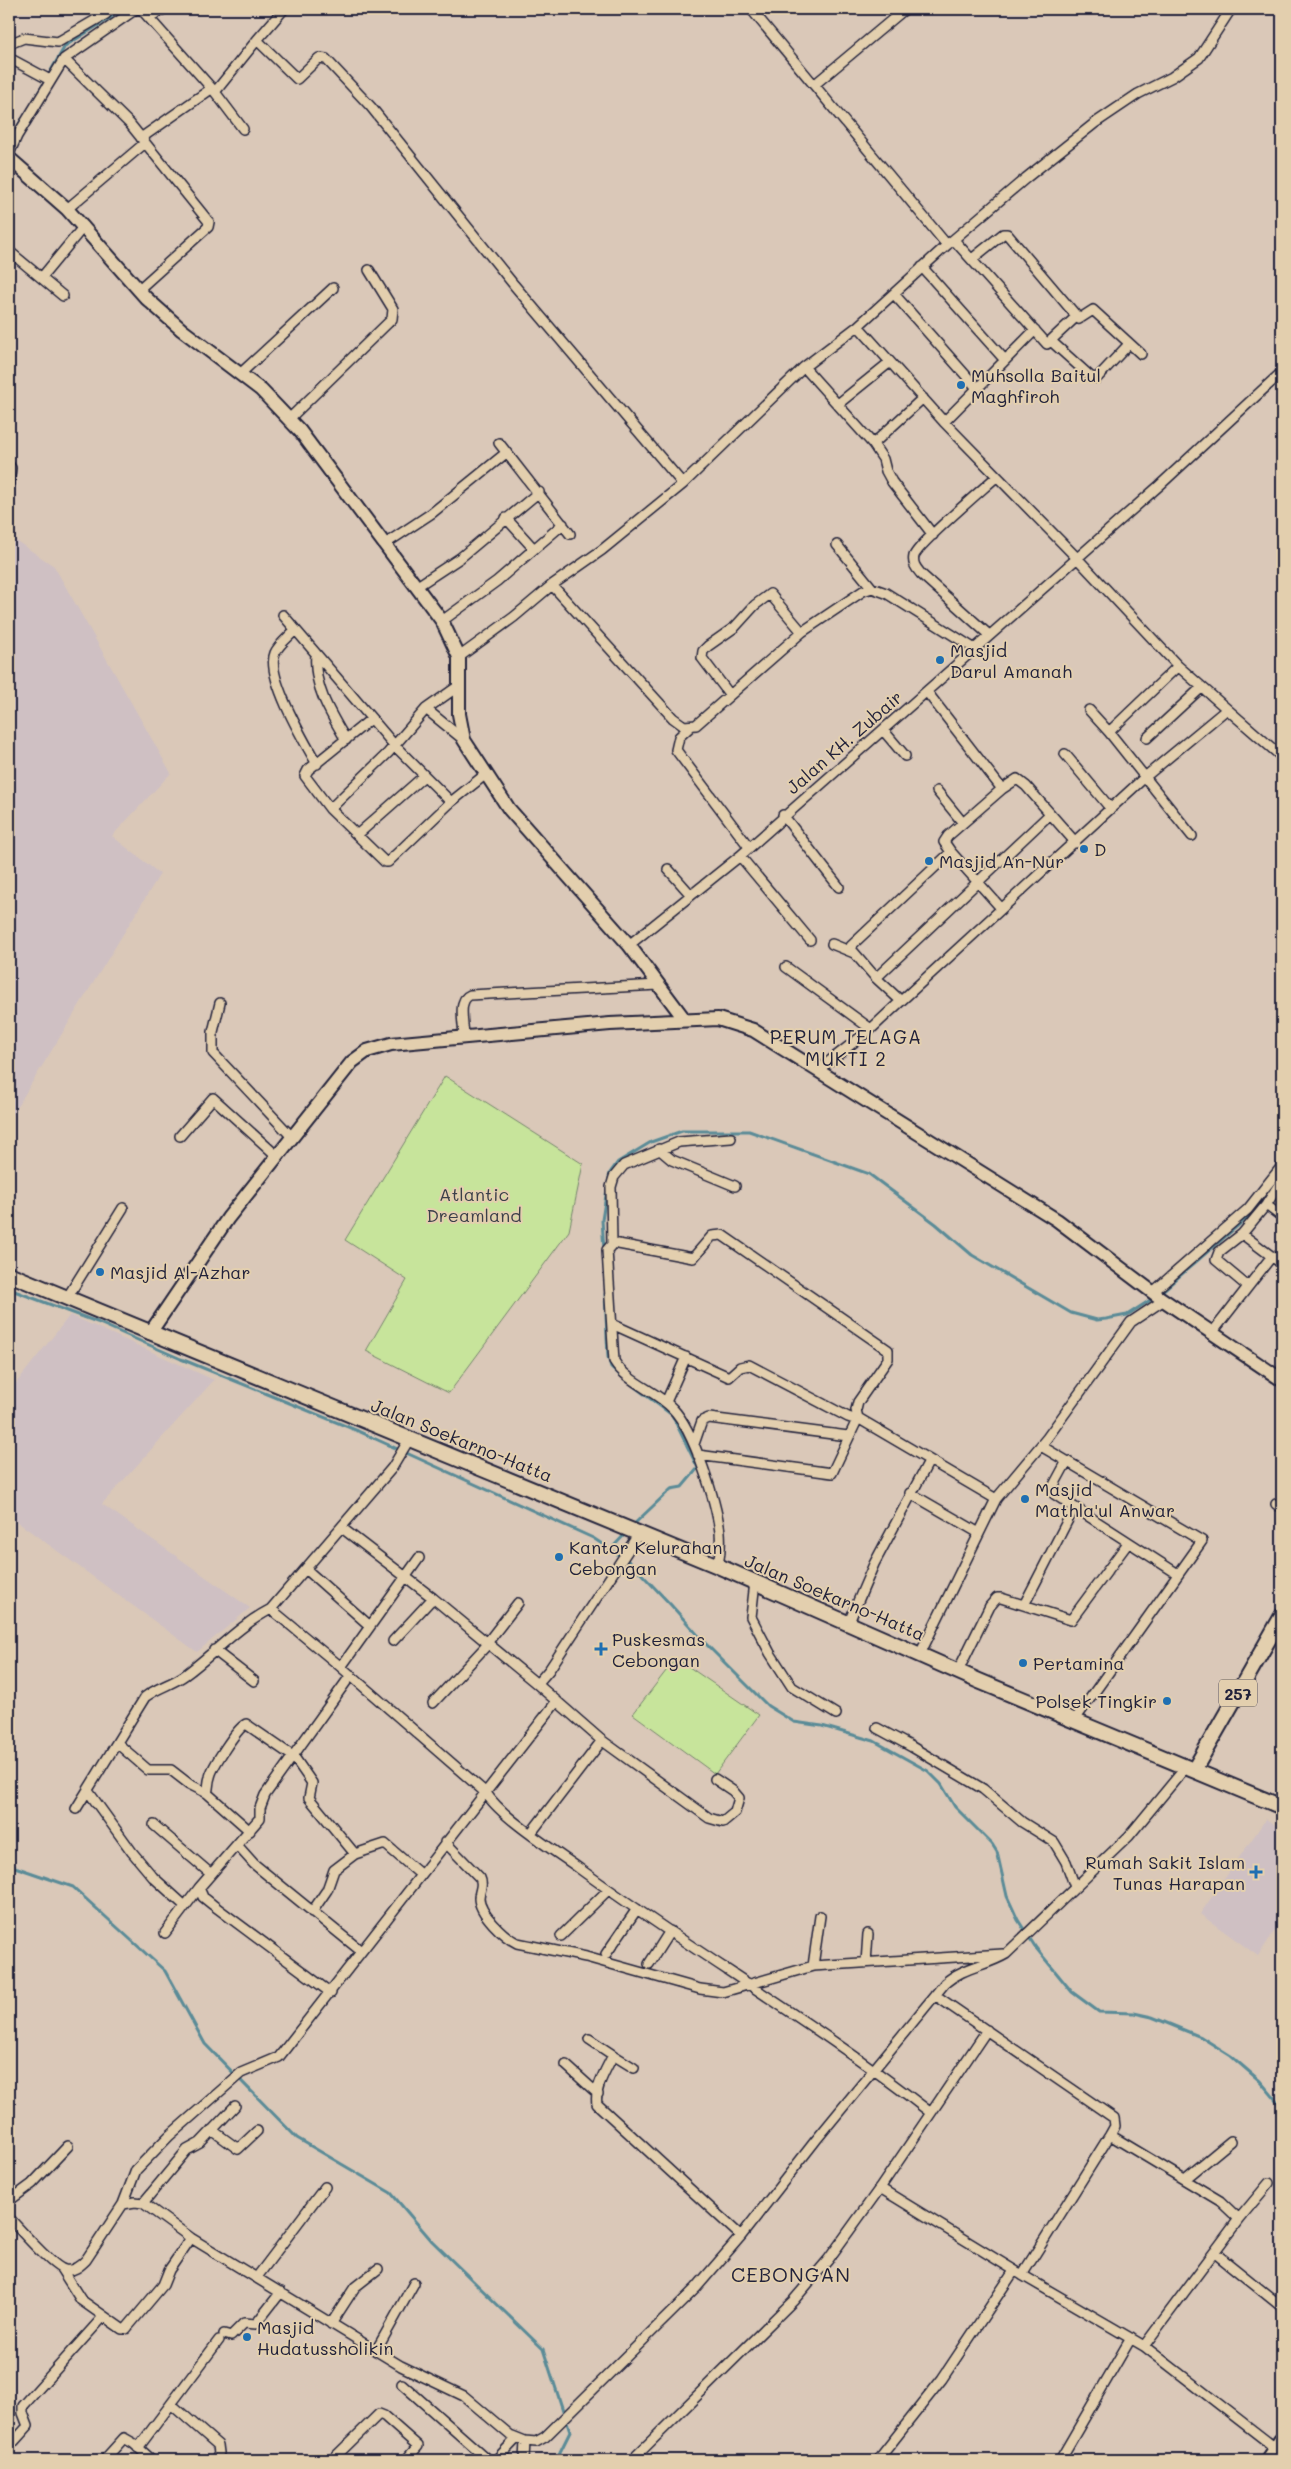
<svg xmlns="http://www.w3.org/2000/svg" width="1291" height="2469" viewBox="0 0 1291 2469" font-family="Mali,sans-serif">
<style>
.built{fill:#cfc0c3}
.green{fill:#c7e49b;stroke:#74836b}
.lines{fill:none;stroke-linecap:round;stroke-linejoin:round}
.stream{stroke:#5a8b97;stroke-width:3}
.street-casing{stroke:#22223b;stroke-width:12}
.secondary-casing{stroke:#22223b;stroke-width:16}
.primary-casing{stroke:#22223b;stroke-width:18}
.highway-casing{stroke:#22223b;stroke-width:20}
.street{stroke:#e3cfae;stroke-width:9}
.secondary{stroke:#e3cfae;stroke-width:12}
.primary{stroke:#e3cfae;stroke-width:14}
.highway{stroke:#e3cfae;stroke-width:16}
.poi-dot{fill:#1f6fb2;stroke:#e3cfae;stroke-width:2}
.labels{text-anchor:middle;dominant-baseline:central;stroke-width:4;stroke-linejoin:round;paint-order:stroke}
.shield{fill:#e3cfae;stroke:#5c565e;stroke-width:1}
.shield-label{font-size:16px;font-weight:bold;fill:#22223b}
.poi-label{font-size:18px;fill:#22223b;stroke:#e3cfae;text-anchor:start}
.street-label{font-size:18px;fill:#22223b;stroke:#e3cfae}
.park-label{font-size:18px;fill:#3b3f49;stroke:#e3cfae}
.neighbourhood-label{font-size:19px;letter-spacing:1px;fill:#22223b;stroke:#e3cfae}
.quarter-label{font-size:20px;letter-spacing:1px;fill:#22223b;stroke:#e3cfae}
</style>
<rect width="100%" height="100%" fill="#dac8b8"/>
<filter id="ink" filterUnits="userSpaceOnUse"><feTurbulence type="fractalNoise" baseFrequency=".02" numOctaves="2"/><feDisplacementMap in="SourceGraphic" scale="10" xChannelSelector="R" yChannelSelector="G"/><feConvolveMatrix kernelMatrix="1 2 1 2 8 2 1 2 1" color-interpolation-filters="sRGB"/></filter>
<g filter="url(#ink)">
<path class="built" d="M 9,536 L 54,566 L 171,773 L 112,836 L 160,874 L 9,1120 Z
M 70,1315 L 214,1380 L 102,1504 L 250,1608 L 197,1652 L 9,1516 L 9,1392 Z
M 1266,1819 L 1282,1830 L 1282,1920 L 1258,1956 L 1200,1914 Z"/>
<path class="green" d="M 445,1076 L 583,1164 L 569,1231 L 449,1393 L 366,1351 L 407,1280 L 345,1240 Z
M 676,1658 L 759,1715 L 715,1774 L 633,1714 Z"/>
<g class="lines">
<path class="stream" d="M 36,97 L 65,46 L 110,18 L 118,9
M 9,141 L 22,119
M 9,450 L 12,466
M 9,508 L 12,485
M 609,1178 L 610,1173 L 618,1162 L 651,1142 L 682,1131 L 749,1131 L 869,1174 L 936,1224 L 972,1255 L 1071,1313 L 1097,1320 L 1106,1319 L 1127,1315 L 1155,1297
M 604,1250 L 602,1220 L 607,1189
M 9,1289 L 97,1322 L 181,1359 L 358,1431 L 593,1538 L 631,1563 L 671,1605 L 705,1643 L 768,1706 L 794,1722 L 822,1726 L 874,1741 L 928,1771 L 941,1784 L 955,1807 L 992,1844 L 997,1852 L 1007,1896 L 1018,1920 L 1036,1948 L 1072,1992 L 1099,2012 L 1134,2013 L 1152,2017 L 1201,2037 L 1231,2056 L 1260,2081 L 1282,2107
M 1160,1293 L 1250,1215 L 1266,1197
M 605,1294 L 608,1357 L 611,1367 L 622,1377
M 631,1384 L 672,1415 L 698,1468 L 682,1487 L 671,1489 L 631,1527
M 610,1550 L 627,1532
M 9,1865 L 73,1887 L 165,1971 L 205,2044 L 297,2138 L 391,2193 L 432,2241 L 543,2349 L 570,2432 L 556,2460"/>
<g class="street-casing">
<path id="street" d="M 141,9 L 215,92 L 243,129
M 284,9 L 257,40 L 297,79 L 319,58 L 326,59 L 371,107 L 514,285 L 683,484
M 751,9 L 947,245
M 149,17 L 164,9
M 9,44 L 24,38 L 58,42 L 106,14 L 110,9
M 9,58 L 50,80
M 64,59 L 130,124 L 209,222 L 208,227 L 138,290
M 814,85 L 905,9
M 215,92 L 257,40
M 141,138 L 211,89
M 9,154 L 17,136 L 64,59 L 136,9
M 67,209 L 145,143
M 954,240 L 1047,344 L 1077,316
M 9,251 L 63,296
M 972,259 L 1003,234 L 1007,234 L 1079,319 L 1093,310 L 1141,354
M 922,267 L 1004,359
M 42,277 L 84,226
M 894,294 L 977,388
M 858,326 L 944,422 L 1076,557 L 1178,666 L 1227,709 L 1145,777 L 901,1001
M 1051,341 L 1091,377 L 1097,378 L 1129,344
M 804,367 L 873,444 L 883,459 L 886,471 L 892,482 L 933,535
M 240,374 L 333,288
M 838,404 L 890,362
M 289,419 L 392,319 L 393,309 L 369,270
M 944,422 L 1035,330
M 499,443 L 570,534
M 873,444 L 923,398
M 9,465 L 11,468 L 9,484
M 506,518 L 534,549
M 385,544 L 432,513 L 506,453
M 837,545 L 872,588
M 552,585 L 673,718 L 684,726 L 696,725 L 802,632 L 863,591 L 872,588 L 886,593 L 975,649
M 416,587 L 460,558 L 539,492
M 283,615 L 395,746 L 451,802
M 442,621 L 497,581 L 563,524
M 295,630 C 289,637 279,644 275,653 C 265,676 305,743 317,764
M 989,635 L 921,574 C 917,569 912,564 914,556 C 918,544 983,489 996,477
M 316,654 C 313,686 330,713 346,740
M 459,657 L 514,617 L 552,585 L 602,550 L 683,484 L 804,367 L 858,326 L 947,245 L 1026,178 L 1095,123 L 1138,94 L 1172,77 L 1199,58 L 1231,9
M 1178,666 L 1109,732 L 1192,836
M 927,692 L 1002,789
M 730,695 L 702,658 L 703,651 L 708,646 L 735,627 L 755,605 L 770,594 L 802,632
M 426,709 L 464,740
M 1227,709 L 1282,757
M 1089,710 L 1109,732
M 371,719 L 308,770 L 305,776 L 330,809 L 385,862 L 388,862 L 451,802 L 486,774
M 690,727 L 679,737 L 676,750 L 749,847
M 883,730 L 905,756
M 1147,738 L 1201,688
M 1065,754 L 1111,809
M 937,791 L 963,823
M 330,809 L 388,753 L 426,709 L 460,685
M 783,815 L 839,887
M 357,835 L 424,776
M 951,852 L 944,842 L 948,836 L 1002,789 L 1017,779 L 1026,786 L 1076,843
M 740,856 L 810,940
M 668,869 L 691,895
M 832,944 L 854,953
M 629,945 L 740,856 L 1160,485 L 1282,372
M 786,967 L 871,1029
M 876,978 L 1050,814
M 220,1003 L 213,1032 L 213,1053 L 292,1137
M 464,1037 C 464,1025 457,1000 470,995 L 659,985
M 818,1070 L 871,1029 L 901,1001 L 876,978 L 851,949 L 851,946 L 951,852 L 1001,908
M 180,1136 L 213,1098 L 277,1156
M 659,1149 L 672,1160 L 735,1186
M 1282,1180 L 1266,1205 L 1242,1234 L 1282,1264
M 1266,1205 L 1282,1217
M 1242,1234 L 1219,1252 L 1216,1260 L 1247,1286
M 612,1244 L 611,1187 L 614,1177 L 624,1165 L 679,1142 L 731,1138
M 1153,1292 L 1248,1209 L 1282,1166
M 67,1298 L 123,1208
M 612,1324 L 729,1377 L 740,1367 L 749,1365 L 848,1417 L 857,1420
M 1212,1333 L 1272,1256
M 666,1402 L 686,1357
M 410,1438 L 392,1468 L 271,1609 L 341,1667 L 486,1793 C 502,1818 555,1851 580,1869 C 695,1953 819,2025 931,2113 L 880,2188 L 1022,2275 L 1144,2346 L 1278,2450
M 694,1444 L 702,1421 L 709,1418 L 848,1436
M 1041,1446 L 1202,1541 L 1074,1721
M 698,1455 L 832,1473 L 858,1418
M 1067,1461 L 1054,1485 L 1054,1494 L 1178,1574
M 910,1493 L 979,1533
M 1276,1504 L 1282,1508
M 342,1528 L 433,1598
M 718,1566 C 720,1555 721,1544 720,1532 C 716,1501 694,1431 673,1409 C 656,1390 628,1384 614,1361 L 607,1250 L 613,1243 L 693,1258 L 712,1236 L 722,1235 L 888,1350 L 888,1359 L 858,1402 L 856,1410 L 858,1418 L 996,1499
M 307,1570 L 370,1626
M 755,1582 L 751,1617 L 770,1653 L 792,1687 L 836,1714
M 1024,1605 L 1074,1508
M 849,1622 L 874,1564 L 929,1461
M 393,1641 L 433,1598 L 537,1684
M 487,1643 L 518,1603
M 214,1650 L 254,1681
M 920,1654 L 996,1499 L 1047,1438 L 1131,1322 L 1164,1300
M 341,1667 L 419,1558
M 958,1671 L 990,1606 L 997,1598 L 1001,1598 L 1071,1620 L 1128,1543
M 433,1703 L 488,1644
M 877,1728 L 912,1747 L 983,1789 L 1022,1822 L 1054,1842 L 1066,1862 L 1075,1887
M 600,1739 L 709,1818 L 723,1822 L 735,1812 L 739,1798 L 733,1791 L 715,1779
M 117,1743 L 148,1770 L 171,1770 L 189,1784 L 207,1793 L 250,1831
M 88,1791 L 132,1852 L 153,1877 L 185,1906
M 207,1793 C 209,1787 208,1782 210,1777 C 212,1767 237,1728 246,1724 L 294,1757 L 312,1783 L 309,1798 L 355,1854 L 385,1844 L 420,1874
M 76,1809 L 145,1697 C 158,1687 173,1684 185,1675 C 215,1653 238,1626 271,1609
M 154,1825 L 211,1874
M 531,1833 L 600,1743 L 600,1739 L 537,1684 L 549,1670 L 638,1535
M 445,1842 L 480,1878 C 484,1886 479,1890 479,1898 C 479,1913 504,1937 517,1943 L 586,1957 L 700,1989 L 723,1992 L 813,1966 L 1003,1954
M 237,1845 L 254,1864 L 361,1951
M 312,1912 L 327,1890 L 334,1870 L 355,1854
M 165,1933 L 199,1888
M 561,1936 L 608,1890
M 606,1954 L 637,1909
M 866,1963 L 868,1934
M 649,1964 L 670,1931
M 813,1966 L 820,1916
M 331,1993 L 213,1905 L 203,1897 L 199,1888 L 260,1818 L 260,1808 L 265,1795 L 351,1675
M 935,1995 L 1114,2118 L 1115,2126 L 1110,2135 L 1022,2275
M 589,2039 L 613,2055 C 607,2068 594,2088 597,2104 L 741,2236
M 613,2055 L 634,2068
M 566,2065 L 598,2094
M 931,2113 L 987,2030
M 212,2130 L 238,2149 L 257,2131
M 1110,2135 L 1220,2201 L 1239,2219 L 1144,2346
M 1185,2179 L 1231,2141
M 9,2201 L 32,2184 L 68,2146
M 143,2203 L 187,2150 L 200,2143 L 235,2106
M 123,2204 L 136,2170 L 169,2136 L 241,2073 L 279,2057 L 557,1701
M 9,2218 C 19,2228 53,2268 65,2270 C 73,2272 80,2266 86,2260 L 123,2204 L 135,2202 L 143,2203 L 191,2238 L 401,2366 L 464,2396 L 510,2435 L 525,2441 L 536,2442 L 545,2437 L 696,2288 L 741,2236 L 816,2140 L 945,1983 C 963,1967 986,1966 1006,1954 L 1129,1836 L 1186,1767
M 1239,2219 L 1269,2183
M 1215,2253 L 1282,2307
M 62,2270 L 81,2300 L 122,2329 L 126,2329 L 163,2285 L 169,2270 L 191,2238
M 257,2277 L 325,2187
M 331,2324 L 355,2287 L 378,2269
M 224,2334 L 231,2336 L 244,2323 L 256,2324 L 281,2292
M 376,2351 L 414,2283
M 402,2384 L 488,2460
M 171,2404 L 218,2445 L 219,2453 L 215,2460
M 9,2447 L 28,2426 L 23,2413 L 23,2406 L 103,2317
M 138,2448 L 219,2340
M 104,2460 L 124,2438 L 133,2443 L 152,2460
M 332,2460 L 379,2414 L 384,2416 L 418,2446 L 406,2460
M 496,2460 L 517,2438
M 524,2460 L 525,2441
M 632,2460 L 793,2301 L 828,2260 L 880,2188
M 878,2460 L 942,2379 L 1014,2271
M 1060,2460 L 1131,2338"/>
</g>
<g class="secondary-casing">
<path id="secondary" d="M 9,158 L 67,209 L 146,298 L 182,330 L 261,390 L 300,431 L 442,621 L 459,657 L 459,714 L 464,740 L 509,809 L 629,945 L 685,1020
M 150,1333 L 228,1218 L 352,1062 L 367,1051 L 391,1044 L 610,1024 L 718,1019 L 753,1030 L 1057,1220 L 1159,1297 L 1282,1380"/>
</g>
<g class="primary-casing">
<path id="primary" d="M 9,1274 L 718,1566 L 979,1681 L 1282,1807
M 1194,1770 L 1282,1616"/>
</g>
<g class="highway-casing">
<path id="highway" d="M 1269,2460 L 1282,2440"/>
</g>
<use href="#street" class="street"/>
<use href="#secondary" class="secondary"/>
<use href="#primary" class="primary"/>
<use href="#highway" class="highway"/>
</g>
</g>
<g class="poi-dot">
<circle cx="961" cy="385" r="5"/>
<circle cx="940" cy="660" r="5"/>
<circle cx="1084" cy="849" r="5"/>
<circle cx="929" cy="861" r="5"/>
<circle cx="100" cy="1272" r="5"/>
<circle cx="1025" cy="1499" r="5"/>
<circle cx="559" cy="1557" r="5"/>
<path d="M598.5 1641.5h5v5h5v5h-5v5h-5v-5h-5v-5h5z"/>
<circle cx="1023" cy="1663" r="5"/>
<circle cx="1167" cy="1701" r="5"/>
<path d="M1253.5 1864.5h5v5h5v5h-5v5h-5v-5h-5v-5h5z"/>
<circle cx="247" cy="2337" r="5"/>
</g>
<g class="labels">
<rect class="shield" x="1219" y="1679.5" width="38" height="27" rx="4"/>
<g class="shield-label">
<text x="1238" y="1693">257</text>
</g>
<g class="poi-label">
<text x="971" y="375">Muhsolla Baitul<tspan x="971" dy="21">Maghfiroh</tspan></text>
<text x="950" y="650">Masjid<tspan x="950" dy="21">Darul Amanah</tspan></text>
<text x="1094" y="849">D</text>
<text x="939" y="861">Masjid An-Nur</text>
<text x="110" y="1272">Masjid Al-Azhar</text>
<text x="1035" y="1489">Masjid<tspan x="1035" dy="21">Mathla'ul Anwar</tspan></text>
<text x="569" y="1547">Kantor Kelurahan<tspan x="569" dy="21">Cebongan</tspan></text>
<text x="612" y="1639">Puskesmas<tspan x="612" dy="21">Cebongan</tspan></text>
<text x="1033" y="1663">Pertamina</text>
<text x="1157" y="1701" text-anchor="end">Polsek Tingkir</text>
<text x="1245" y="1862" text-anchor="end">Rumah Sakit Islam<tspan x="1245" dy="21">Tunas Harapan</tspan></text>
<text x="257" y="2327">Masjid<tspan x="257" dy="21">Hudatussholikin</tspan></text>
</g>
<g class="street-label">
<text transform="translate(844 742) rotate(-41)">Jalan KH. Zubair</text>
<text transform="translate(462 1440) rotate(22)">Jalan Soekarno-Hatta</text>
<text transform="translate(835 1597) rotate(23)">Jalan Soekarno-Hatta</text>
</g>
<g class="park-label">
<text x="474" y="1194">Atlantic<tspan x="474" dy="21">Dreamland</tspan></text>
</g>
<g class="neighbourhood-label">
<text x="846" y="1036">PERUM TELAGA<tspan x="846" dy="22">MUKTI 2</tspan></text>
</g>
<g class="quarter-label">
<text x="791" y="2274">CEBONGAN</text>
</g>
</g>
<rect width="1291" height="2469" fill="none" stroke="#e3cfae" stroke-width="30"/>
<rect x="15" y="15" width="1261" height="2439" fill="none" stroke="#22223b" stroke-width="2" filter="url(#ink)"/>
</svg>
